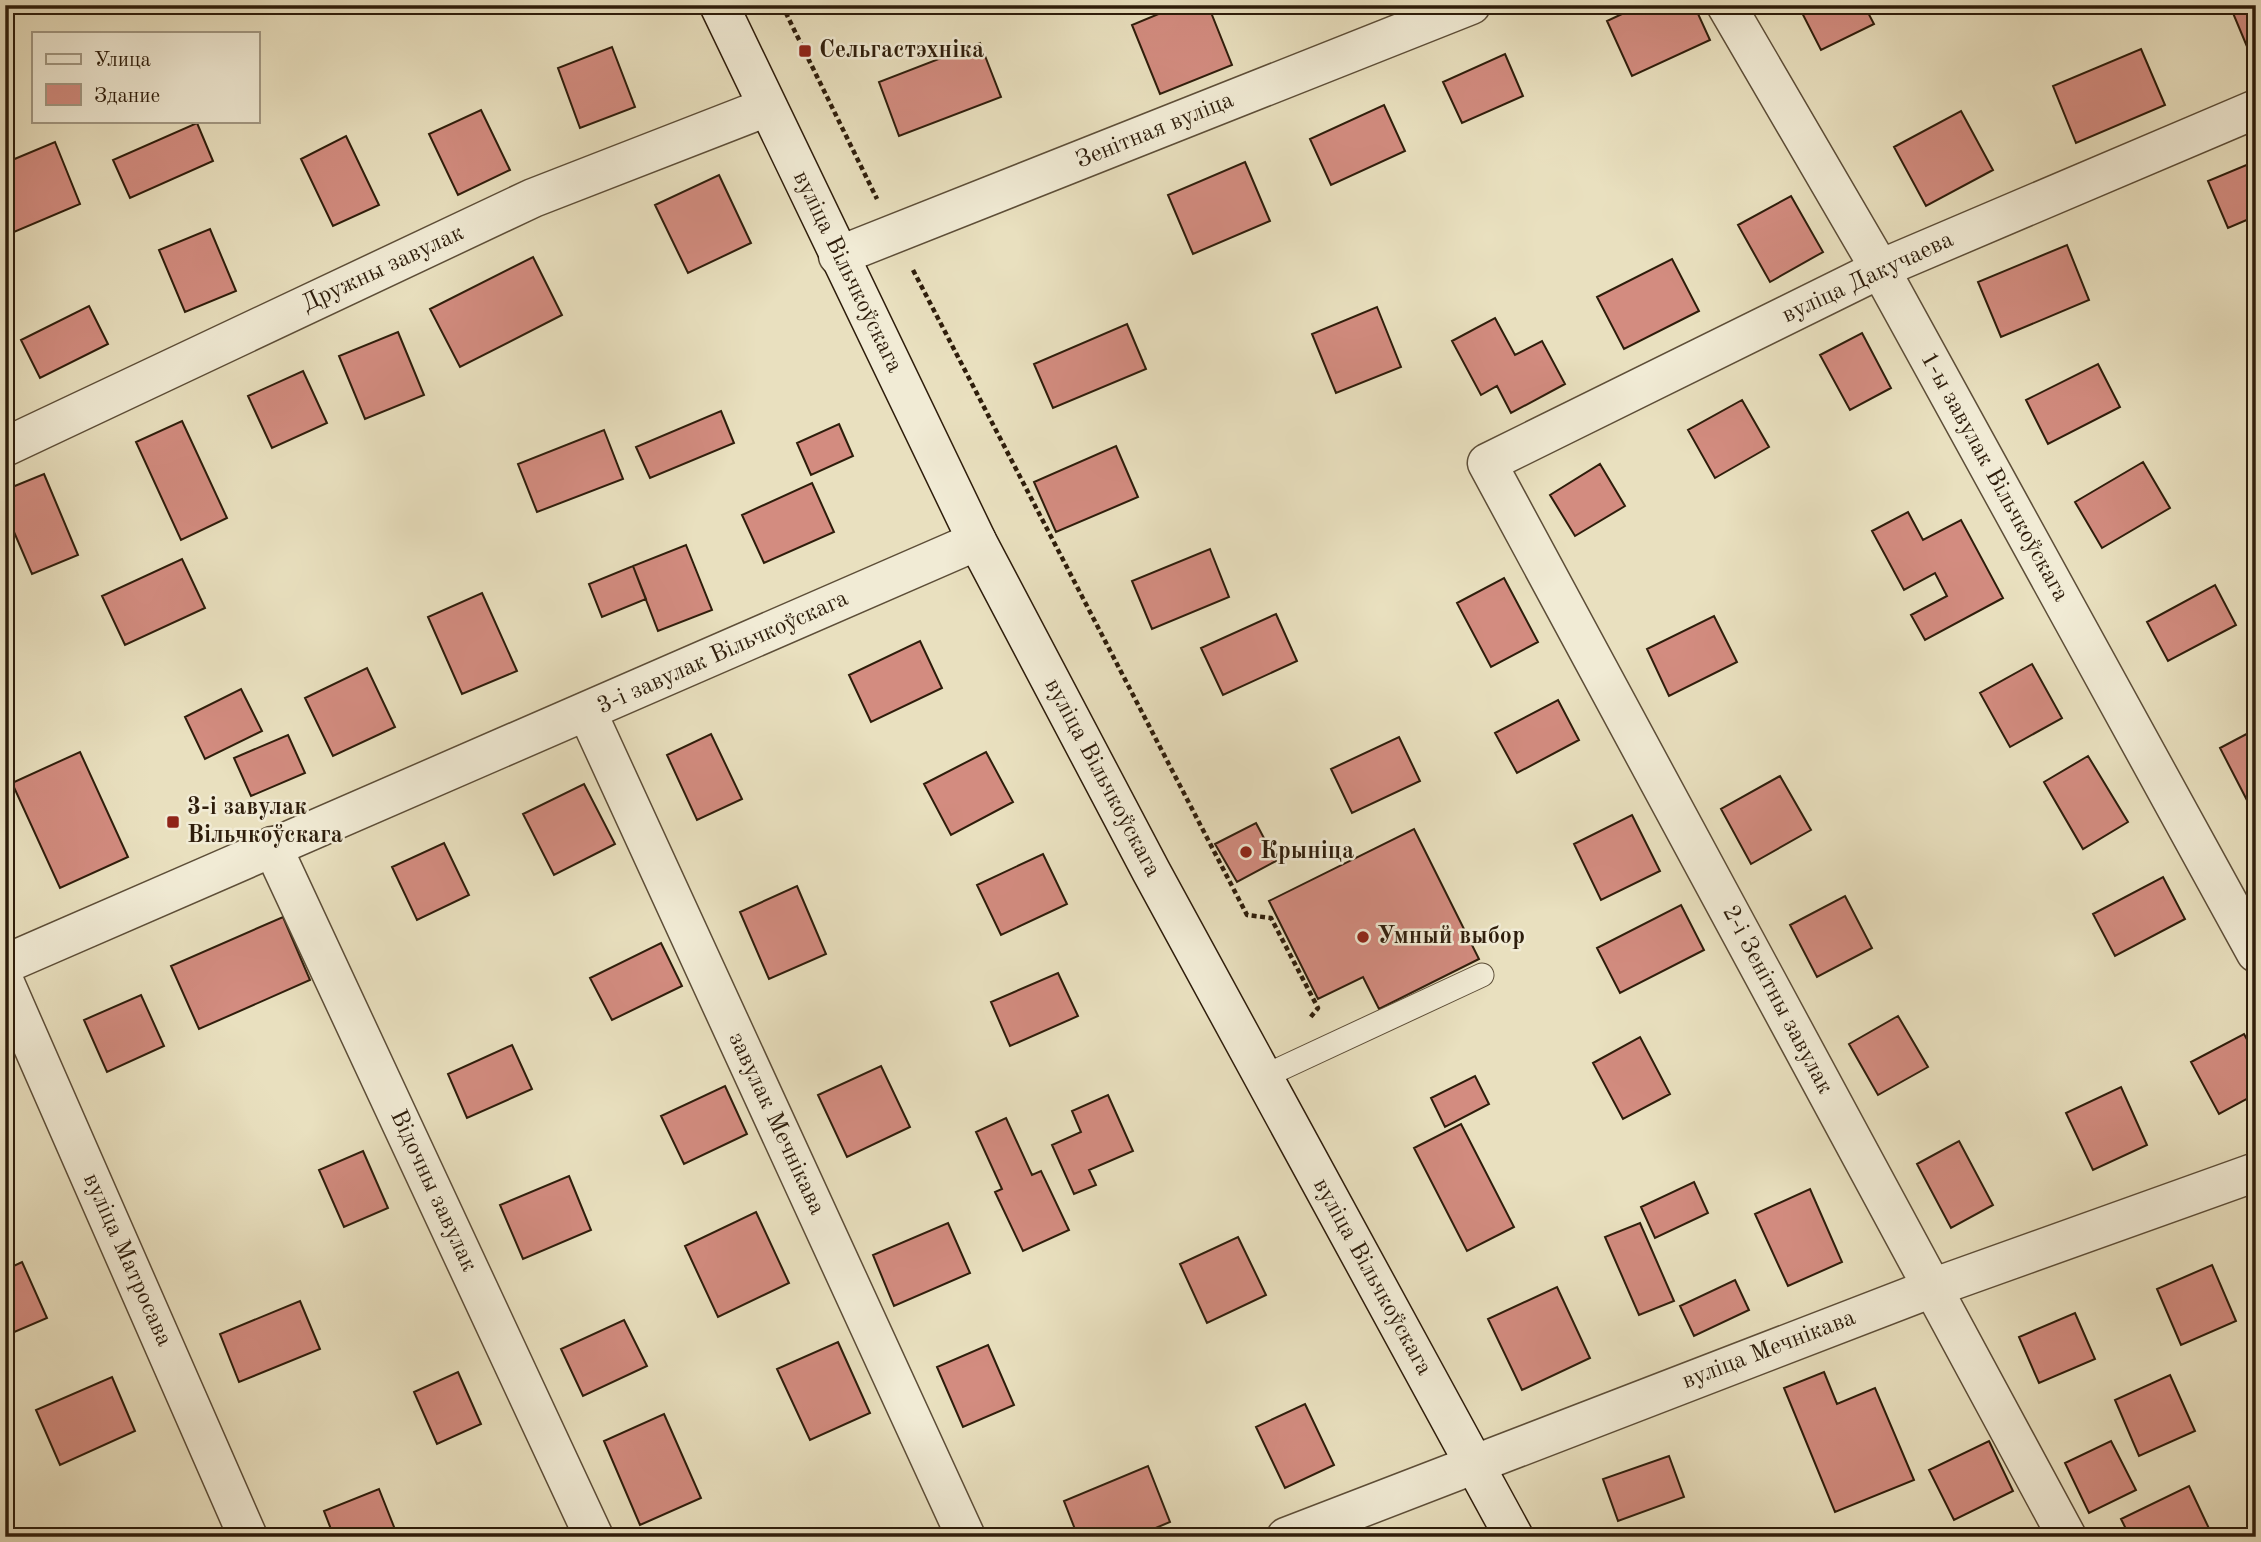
<svg xmlns="http://www.w3.org/2000/svg" width="2261" height="1542" viewBox="0 0 2261 1542" font-family="'Old Standard TT',serif">
<style>
.building{fill:#d38c80;stroke:#2e1d0b;stroke-width:2}
.lines{fill:none;stroke-linecap:round;stroke-linejoin:round}
.service-casing{stroke:#5d4e38;stroke-width:25}
.minor-casing{stroke:#5d4e38;stroke-width:41}
.tertiary-casing{stroke:#5d4e38;stroke-width:41}
.secondary-casing{stroke:#2e1d0b;stroke-width:41}
.path{stroke:#2e1d0b;stroke-width:4.5;stroke-dasharray:5 3.5;stroke-linecap:butt}
.service{stroke:#f1ebd5;stroke-width:23}
.minor{stroke:#f1ebd5;stroke-width:38}
.tertiary{stroke:#f1ebd5;stroke-width:38}
.secondary{stroke:#f1ebd5;stroke-width:38}
.poi-dot{fill:#8f2418;stroke:#f1ebd5;stroke-width:2.5}
.labels{text-anchor:middle;dominant-baseline:central;stroke-width:5;stroke-linejoin:round;paint-order:stroke}
.poi-label{font-size:24px;font-weight:bold;fill:#2e1d0b;stroke:#f1ebd5;text-anchor:start}
.street-label{font-size:24px;fill:#2e1d0b;stroke:#f1ebd5}
</style>
<rect width="100%" height="100%" fill="#e9e0bf"/>
<filter id="stains"><feTurbulence type="fractalNoise" baseFrequency=".00286" numOctaves="4"/><feColorMatrix values="0 0 0 0 .2 0 0 0 0 .09 0 0 0 0 .02 0 0 0 .5 -.17"/></filter>
<radialGradient id="worn" r=".72"><stop offset=".6" stop-color="#630" stop-opacity="0"/><stop offset="1" stop-color="#630" stop-opacity=".3"/></radialGradient>
<path class="building" d="M 1180,5 L 1208,5 L 1232,65 L 1160,94 L 1132,25 Z
M 1641,5 L 1694,5 L 1710,40 L 1632,76 L 1607,21 Z
M 1798,5 L 1864,5 L 1874,24 L 1821,50 Z
M 2256,5 L 2256,68 L 2230,6 Z
M 980,43 L 1001,97 L 899,136 L 879,82 Z
M 612,47 L 635,107 L 580,128 L 558,68 Z
M 2141,49 L 2165,105 L 2076,143 L 2053,86 Z
M 1505,54 L 1523,96 L 1462,123 L 1443,82 Z
M 1384,105 L 1405,151 L 1331,185 L 1310,139 Z
M 481,110 L 510,170 L 458,195 L 429,134 Z
M 1961,111 L 1993,170 L 1926,206 L 1894,147 Z
M 197,123 L 213,161 L 130,198 L 113,160 Z
M 346,136 L 379,205 L 333,226 L 301,159 Z
M 55,142 L 80,204 L 14,232 L 5,211 L 5,163 Z
M 2256,161 L 2256,216 L 2228,228 L 2208,181 Z
M 1245,162 L 1270,221 L 1193,254 L 1168,195 Z
M 719,175 L 751,243 L 688,273 L 655,205 Z
M 1791,196 L 1823,252 L 1770,282 L 1738,225 Z
M 210,229 L 236,291 L 185,312 L 159,250 Z
M 2067,245 L 2089,300 L 2001,337 L 1978,282 Z
M 533,257 L 562,315 L 460,367 L 430,309 Z
M 1672,259 L 1699,311 L 1624,349 L 1597,297 Z
M 89,306 L 108,344 L 40,378 L 21,340 Z
M 1377,307 L 1401,367 L 1336,393 L 1312,334 Z
M 1495,318 L 1515,355 L 1542,341 L 1565,384 L 1511,413 L 1497,386 L 1481,395 L 1452,341 Z
M 1127,324 L 1146,369 L 1053,408 L 1034,364 Z
M 398,332 L 424,395 L 365,419 L 339,356 Z
M 1862,333 L 1891,388 L 1850,410 L 1820,355 Z
M 2098,364 L 2120,407 L 2048,444 L 2026,400 Z
M 303,371 L 327,423 L 272,448 L 248,396 Z
M 1742,400 L 1769,447 L 1715,478 L 1688,430 Z
M 721,411 L 734,443 L 650,478 L 636,447 Z
M 182,421 L 227,518 L 181,540 L 136,442 Z
M 839,424 L 853,456 L 811,475 L 797,443 Z
M 604,430 L 623,479 L 537,512 L 518,464 Z
M 1116,446 L 1138,497 L 1056,532 L 1034,482 Z
M 2143,462 L 2170,508 L 2102,548 L 2075,502 Z
M 1600,464 L 1625,506 L 1575,536 L 1550,495 Z
M 44,474 L 78,555 L 32,574 L 5,511 L 5,490 Z
M 812,483 L 834,532 L 764,563 L 742,515 Z
M 1908,512 L 1923,540 L 1961,520 L 2003,598 L 1925,640 L 1911,615 L 1947,596 L 1935,573 L 1904,590 L 1872,531 Z
M 686,545 L 712,610 L 658,631 L 633,566 Z
M 1210,549 L 1229,597 L 1152,629 L 1132,581 Z
M 182,559 L 205,608 L 125,645 L 102,596 Z
M 633,566 L 646,599 L 602,617 L 589,584 Z
M 1504,578 L 1538,642 L 1491,667 L 1457,603 Z
M 2215,585 L 2236,625 L 2168,661 L 2147,622 Z
M 482,593 L 517,671 L 462,694 L 428,617 Z
M 1276,614 L 1297,661 L 1223,695 L 1201,648 Z
M 1714,616 L 1737,662 L 1669,696 L 1647,649 Z
M 920,641 L 942,688 L 871,722 L 849,675 Z
M 2032,664 L 2062,718 L 2010,747 L 1980,693 Z
M 367,668 L 395,727 L 333,756 L 305,698 Z
M 241,689 L 262,731 L 205,759 L 185,717 Z
M 1558,700 L 1579,740 L 1517,773 L 1495,733 Z
M 2256,729 L 2256,805 L 2251,808 L 2220,748 Z
M 711,734 L 742,799 L 697,820 L 667,755 Z
M 288,735 L 305,773 L 251,796 L 234,758 Z
M 1399,737 L 1420,781 L 1352,813 L 1331,769 Z
M 80,752 L 128,857 L 60,888 L 12,783 Z
M 986,752 L 1013,802 L 951,835 L 924,784 Z
M 2088,756 L 2128,822 L 2083,849 L 2044,782 Z
M 1780,776 L 1811,830 L 1751,864 L 1721,809 Z
M 584,784 L 615,844 L 554,875 L 523,814 Z
M 1632,815 L 1660,871 L 1601,900 L 1574,844 Z
M 1256,823 L 1276,861 L 1237,882 L 1215,844 Z
M 1414,829 L 1479,959 L 1379,1009 L 1363,977 L 1318,999 L 1269,901 Z
M 444,843 L 469,895 L 417,920 L 392,867 Z
M 1043,854 L 1067,904 L 1001,935 L 977,885 Z
M 2163,877 L 2185,919 L 2115,956 L 2093,914 Z
M 797,886 L 826,954 L 769,979 L 740,912 Z
M 1845,896 L 1872,948 L 1817,977 L 1790,925 Z
M 1681,905 L 1704,950 L 1620,993 L 1597,948 Z
M 283,917 L 310,980 L 199,1029 L 171,966 Z
M 661,943 L 682,986 L 612,1020 L 590,978 Z
M 1058,973 L 1078,1016 L 1010,1046 L 991,1002 Z
M 141,995 L 164,1046 L 107,1072 L 84,1020 Z
M 1898,1016 L 1928,1067 L 1878,1095 L 1849,1044 Z
M 2244,1034 L 2256,1056 L 2256,1094 L 2219,1114 L 2191,1062 Z
M 1640,1037 L 1670,1094 L 1623,1119 L 1593,1063 Z
M 512,1045 L 532,1089 L 467,1118 L 448,1074 Z
M 881,1066 L 910,1127 L 847,1157 L 818,1095 Z
M 1475,1076 L 1489,1104 L 1445,1127 L 1431,1098 Z
M 725,1086 L 747,1134 L 684,1164 L 661,1116 Z
M 2121,1087 L 2147,1145 L 2093,1170 L 2066,1113 Z
M 1108,1095 L 1133,1151 L 1089,1170 L 1096,1185 L 1074,1194 L 1052,1145 L 1081,1132 L 1072,1111 Z
M 1006,1118 L 1032,1175 L 1041,1171 L 1069,1230 L 1023,1251 L 995,1192 L 1002,1189 L 976,1132 Z
M 1461,1124 L 1514,1227 L 1467,1251 L 1414,1148 Z
M 1959,1141 L 1993,1205 L 1951,1228 L 1917,1164 Z
M 363,1151 L 388,1208 L 344,1227 L 319,1170 Z
M 5,1154 L 13,1172 L 5,1175 Z
M 569,1176 L 591,1230 L 523,1259 L 500,1205 Z
M 1694,1182 L 1708,1213 L 1655,1238 L 1641,1207 Z
M 1810,1189 L 1842,1262 L 1788,1286 L 1755,1214 Z
M 756,1212 L 789,1283 L 718,1317 L 685,1246 Z
M 948,1223 L 970,1273 L 894,1306 L 873,1255 Z
M 1640,1223 L 1674,1301 L 1639,1315 L 1605,1237 Z
M 1238,1237 L 1266,1295 L 1207,1323 L 1180,1264 Z
M 22,1262 L 47,1318 L 5,1336 L 5,1270 Z
M 2212,1265 L 2236,1321 L 2181,1345 L 2157,1289 Z
M 1735,1280 L 1749,1310 L 1694,1336 L 1680,1306 Z
M 1557,1287 L 1590,1358 L 1522,1390 L 1488,1319 Z
M 300,1301 L 320,1349 L 239,1382 L 220,1334 Z
M 2075,1313 L 2095,1359 L 2039,1383 L 2019,1337 Z
M 624,1320 L 647,1366 L 583,1396 L 561,1349 Z
M 838,1342 L 870,1413 L 810,1440 L 777,1369 Z
M 988,1345 L 1014,1405 L 963,1427 L 937,1367 Z
M 458,1372 L 481,1424 L 437,1444 L 414,1392 Z
M 1824,1372 L 1837,1404 L 1875,1388 L 1914,1480 L 1835,1512 L 1784,1388 Z
M 2170,1375 L 2195,1431 L 2139,1456 L 2115,1400 Z
M 112,1377 L 135,1431 L 60,1465 L 36,1410 Z
M 1305,1404 L 1334,1465 L 1285,1488 L 1256,1427 Z
M 664,1414 L 701,1498 L 640,1525 L 604,1441 Z
M 1989,1441 L 2013,1491 L 1954,1520 L 1929,1470 Z
M 2111,1441 L 2136,1490 L 2089,1513 L 2065,1463 Z
M 1669,1456 L 1684,1497 L 1618,1521 L 1603,1479 Z
M 1148,1466 L 1170,1522 L 1134,1537 L 1078,1537 L 1064,1501 Z
M 2189,1486 L 2213,1537 L 2130,1537 L 2121,1519 Z
M 379,1489 L 398,1537 L 334,1537 L 324,1511 Z"/>
<g class="lines">
<g class="service-casing">
<path id="service" d="M 1263,1077 L 1482,975"/>
</g>
<g class="minor-casing">
<path id="minor" d="M 1726,5 L 1880,269 L 2256,953
M 838,256 L 1471,5
M 5,447 L 533,198 L 767,107
M 587,712 L 966,1537
M 272,846 L 594,1537
M 5,983 L 248,1537
M 1286,1537 L 1932,1288 L 2256,1172
M 2067,1537 L 1487,463 L 1880,269 L 2256,109"/>
</g>
<g class="tertiary-casing">
<path id="tertiary" d="M 5,964 L 977,541"/>
</g>
<g class="secondary-casing">
<path id="secondary" d="M 719,5 L 977,541 L 1151,871 L 1514,1537"/>
</g>
<path class="path" d="M 782,5 L 877,199
M 913,270 L 1247,915 L 1271,918 L 1318,1008 L 1309,1019"/>
<use href="#service" class="service"/>
<use href="#minor" class="minor"/>
<use href="#tertiary" class="tertiary"/>
<use href="#secondary" class="secondary"/>
</g>
<g class="poi-dot">
<rect x="798" y="44" width="14" height="14" rx="3.5"/>
<rect x="166" y="815" width="14" height="14" rx="3.5"/>
<circle cx="1246" cy="852" r="7"/>
<circle cx="1363" cy="937" r="7"/>
</g>
<g class="labels">
<g class="poi-label">
<text x="819" y="51">Сельгастэхніка</text>
<text x="187" y="808">3-і завулак<tspan x="187" dy="28">Вільчкоўскага</tspan></text>
<text x="1260" y="852">Крыніца</text>
<text x="1377" y="937">Умный выбор</text>
</g>
<g class="street-label">
<text transform="translate(1155 131) rotate(-22)">Зенітная вуліца</text>
<text transform="translate(383 269) rotate(-25)">Дружны завулак</text>
<text transform="translate(847 272) rotate(64)">вуліца Вільчкоўскага</text>
<text transform="translate(1868 278) rotate(-25)">вуліца Дакучаева</text>
<text transform="translate(1994 477) rotate(61)">1-ы завулак Вільчкоўскага</text>
<text transform="translate(723 653) rotate(-24)">3-і завулак Вільчкоўскага</text>
<text transform="translate(1102 778) rotate(62)">вуліца Вільчкоўскага</text>
<text transform="translate(1777 1000) rotate(62)">2-і Зенітны завулак</text>
<text transform="translate(776 1124) rotate(65)">завулак Мечнікава</text>
<text transform="translate(433 1191) rotate(65)">Відочны завулак</text>
<text transform="translate(127 1260) rotate(66)">вуліца Матросава</text>
<text transform="translate(1372 1277) rotate(61)">вуліца Вільчкоўскага</text>
<text transform="translate(1769 1350) rotate(-21)">вуліца Мечнікава</text>
</g>
</g>
<rect width="2261" height="1542" fill="none" stroke="#e9e0bf" stroke-width="28"/>
<rect x="7" y="7" width="2247" height="1528" fill="none" stroke="#2e1d0b" stroke-width="3.5"/>
<rect x="14" y="14" width="2233" height="1514" fill="none" stroke="#2e1d0b" stroke-width="2"/>
<rect x="32" y="32" width="228" height="91" fill="#f1ebd5" stroke="#a39984" stroke-width="2"/>
<rect x="46" y="54" width="35" height="10" fill="#f1ebd5" stroke="#a39984" stroke-width="2"/>
<text x="94" y="66" font-size="21" fill="#2e1d0b">Улица</text>
<rect x="46" y="84" width="35" height="21" fill="#d38c80" stroke="#a39984" stroke-width="2"/>
<text x="94" y="102" font-size="21" fill="#2e1d0b">Здание</text>
<rect width="100%" height="100%" filter="url(#stains)"/>
<rect width="100%" height="100%" fill="url(#worn)"/>
</svg>
